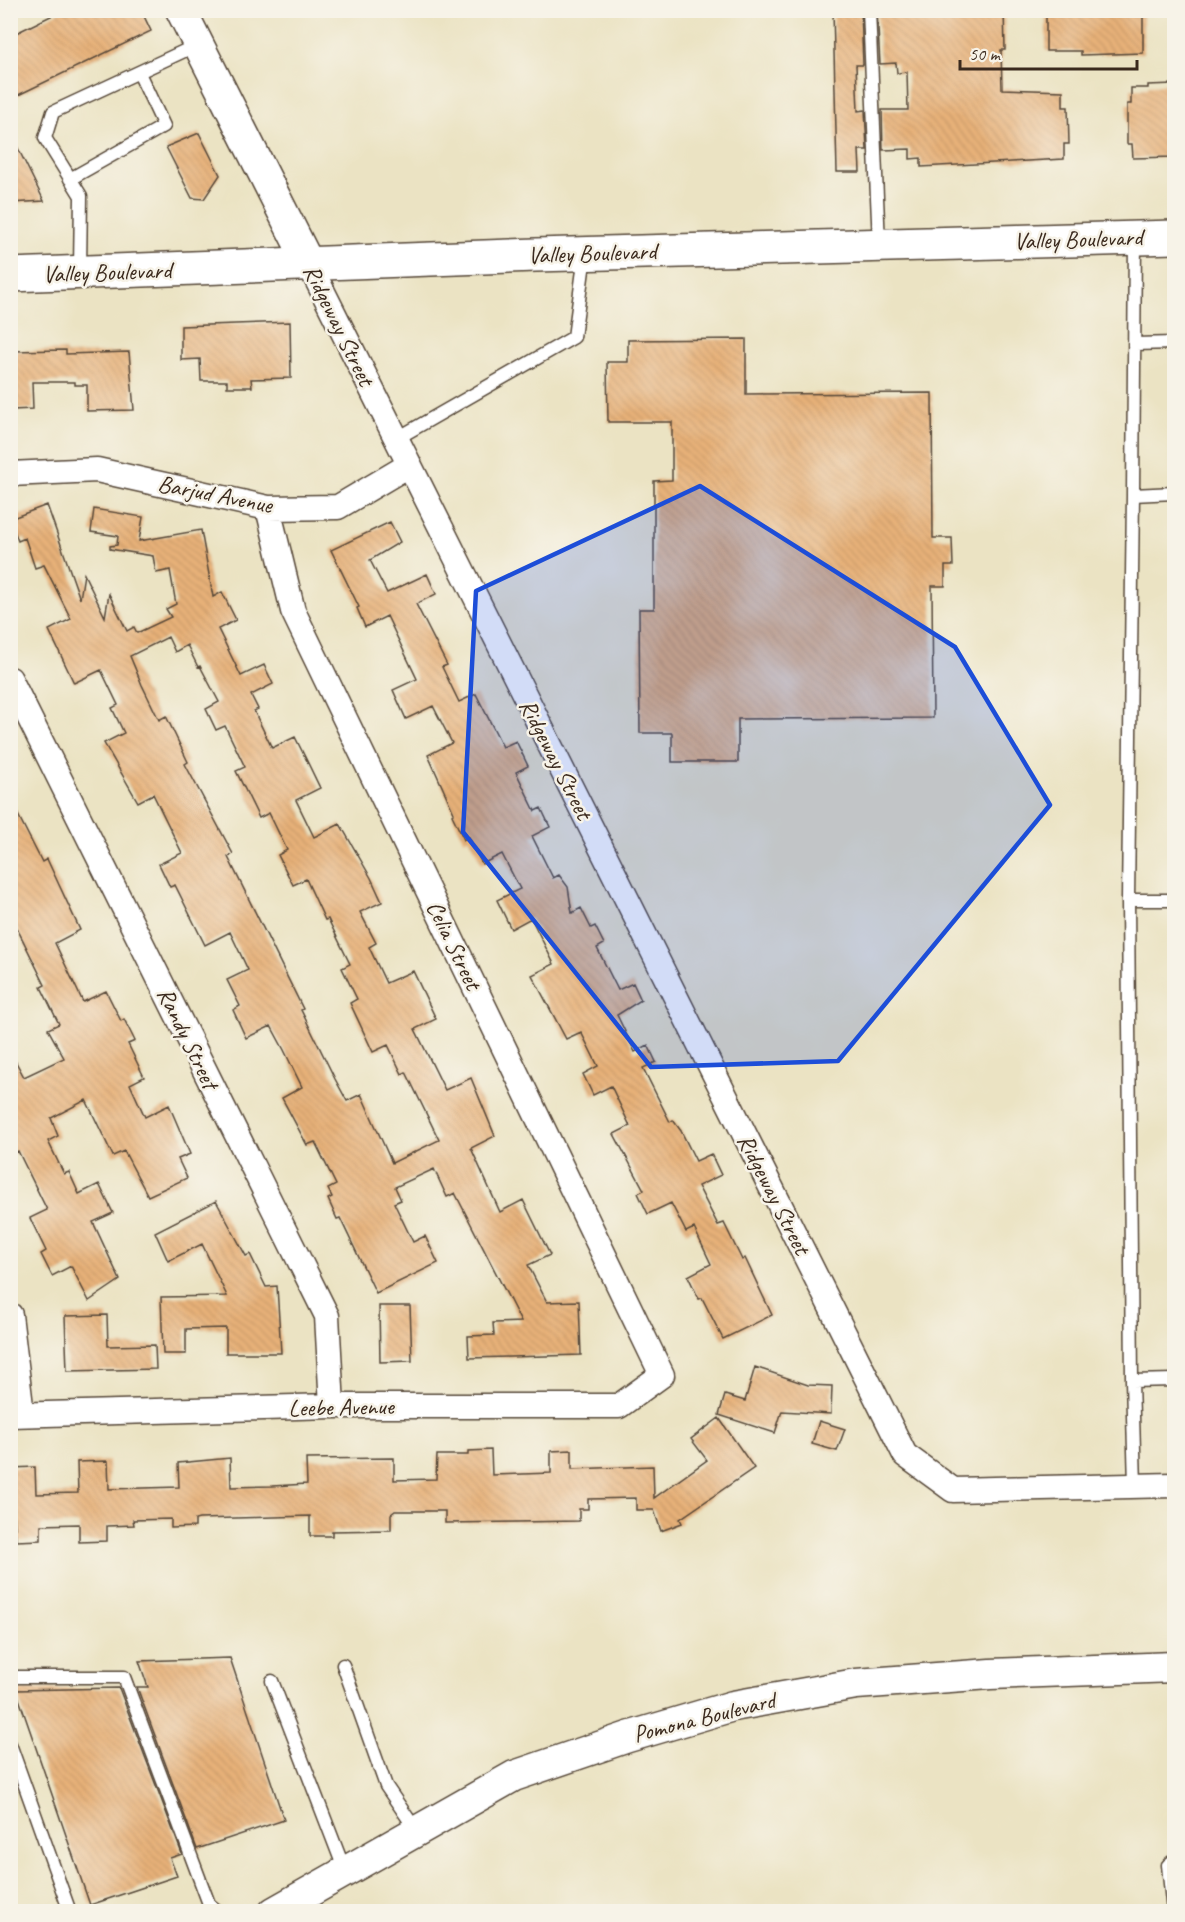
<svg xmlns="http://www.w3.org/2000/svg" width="1185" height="1922" viewBox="0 0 1185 1922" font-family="Caveat,sans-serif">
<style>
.building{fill:url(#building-back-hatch);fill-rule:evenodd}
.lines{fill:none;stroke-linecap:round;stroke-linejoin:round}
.service-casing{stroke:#554637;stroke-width:15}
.minor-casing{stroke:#554637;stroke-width:27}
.tertiary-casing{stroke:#554637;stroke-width:33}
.primary-casing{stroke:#554637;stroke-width:36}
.service{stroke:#fff;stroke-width:12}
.minor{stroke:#fff;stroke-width:24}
.tertiary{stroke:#fff;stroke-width:30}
.primary{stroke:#fff;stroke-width:33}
.marked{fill:#1d4ed8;fill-opacity:0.2;stroke:#1d4ed8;stroke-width:4.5;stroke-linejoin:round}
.labels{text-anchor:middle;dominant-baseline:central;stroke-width:5;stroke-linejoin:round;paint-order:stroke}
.street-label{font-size:24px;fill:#3b2a1e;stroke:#f7f3e8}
</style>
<defs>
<pattern id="building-back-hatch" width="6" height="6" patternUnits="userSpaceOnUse" patternTransform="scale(1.5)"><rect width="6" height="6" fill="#e7b178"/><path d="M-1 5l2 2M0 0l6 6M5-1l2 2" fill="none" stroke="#c79867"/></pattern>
</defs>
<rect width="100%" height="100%" fill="#f7f3e8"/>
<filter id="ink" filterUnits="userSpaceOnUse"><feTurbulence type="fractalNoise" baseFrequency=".0167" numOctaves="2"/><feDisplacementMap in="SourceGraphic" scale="12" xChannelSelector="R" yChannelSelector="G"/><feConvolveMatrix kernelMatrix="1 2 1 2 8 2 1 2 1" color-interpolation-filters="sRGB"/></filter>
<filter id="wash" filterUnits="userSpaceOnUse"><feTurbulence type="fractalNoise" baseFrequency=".008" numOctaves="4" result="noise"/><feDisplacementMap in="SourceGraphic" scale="24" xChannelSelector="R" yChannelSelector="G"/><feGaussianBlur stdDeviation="1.35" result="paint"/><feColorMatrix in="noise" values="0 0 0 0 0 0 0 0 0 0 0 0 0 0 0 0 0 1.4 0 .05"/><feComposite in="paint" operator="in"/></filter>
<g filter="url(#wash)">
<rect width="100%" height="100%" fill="#ebe3c3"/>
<g id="blocks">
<path class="building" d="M 63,10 L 141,10 L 151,31 L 10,99 L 10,36 Z
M 833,10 L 861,10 L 863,65 L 856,65 L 858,111 L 865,110 L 867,150 L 859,150 L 860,172 L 837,172 Z
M 877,10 L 1004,10 L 1005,50 L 1001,50 L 1002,89 L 1063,91 L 1063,107 L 1068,107 L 1069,144 L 1064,144 L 1064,159 L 921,167 L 921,158 L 910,159 L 910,149 L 883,150 L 882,110 L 908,110 L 907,72 L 897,73 L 896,63 L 880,64 Z
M 1046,10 L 1143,10 L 1143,53 L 1081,55 L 1081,51 L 1046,51 Z
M 1174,84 L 1174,157 L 1133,158 L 1132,144 L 1127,144 L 1127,104 L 1131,104 L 1131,88 L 1148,88 L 1148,85 Z
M 10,132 L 44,201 L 10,203 Z
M 199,133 L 220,175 L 204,199 L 192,198 L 166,147 Z
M 290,322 L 291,378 L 251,379 L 252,387 L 227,387 L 227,381 L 201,381 L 200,359 L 181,360 L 181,326 Z
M 746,339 L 746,394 L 932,393 L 933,538 L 952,538 L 953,566 L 945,566 L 945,586 L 932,586 L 933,718 L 738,719 L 738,762 L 672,762 L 672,733 L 640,733 L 639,609 L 654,609 L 654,481 L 672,480 L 672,422 L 608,422 L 607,362 L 628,362 L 628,340 Z
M 66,350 L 66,354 L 129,352 L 134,410 L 87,411 L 87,385 L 75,385 L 75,382 L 32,382 L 33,409 L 12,410 L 11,351 Z
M 47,505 L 80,599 L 84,574 L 105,617 L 109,594 L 127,631 L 134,627 L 137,633 L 171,617 L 166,609 L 176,604 L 170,570 L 156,573 L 153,556 L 110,549 L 110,546 L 117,545 L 118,536 L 91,532 L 94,509 L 143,517 L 139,541 L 201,530 L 213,597 L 222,592 L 236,620 L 218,629 L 241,676 L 264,665 L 273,684 L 251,695 L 258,709 L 254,711 L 272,748 L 295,737 L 306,759 L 320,788 L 296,800 L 314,837 L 340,824 L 371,878 L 382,902 L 360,912 L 376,943 L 369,947 L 386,983 L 413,971 L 436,1019 L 415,1029 L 445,1090 L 471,1078 L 495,1136 L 471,1148 L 500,1212 L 523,1200 L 550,1255 L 528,1265 L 547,1302 L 579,1301 L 581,1355 L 469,1358 L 468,1336 L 494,1335 L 493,1323 L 521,1322 L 455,1193 L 447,1197 L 434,1169 L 395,1187 L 401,1200 L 394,1203 L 413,1242 L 425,1236 L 438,1263 L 376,1293 L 340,1218 L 337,1219 L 328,1199 L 332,1197 L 328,1189 L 336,1185 L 315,1142 L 307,1145 L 282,1098 L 302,1087 L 284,1050 L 271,1026 L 246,1038 L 233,1010 L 240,1006 L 227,980 L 248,970 L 230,932 L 205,945 L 175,885 L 170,887 L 159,864 L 182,853 L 153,794 L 138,802 L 104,743 L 124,733 L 112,708 L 118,705 L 101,670 L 74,683 L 49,630 L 71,619 L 44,565 L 35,568 L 25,538 L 18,541 L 10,519 ZM 168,637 L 175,652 L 187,645 L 198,667 L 200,666 L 219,702 L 206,709 L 216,730 L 225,726 L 245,767 L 236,771 L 259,818 L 269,813 L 287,850 L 278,855 L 293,885 L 306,879 L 325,920 L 328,919 L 350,964 L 342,968 L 357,999 L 350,1003 L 373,1052 L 388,1045 L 402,1074 L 406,1072 L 439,1140 L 392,1163 L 361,1094 L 347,1101 L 335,1079 L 301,1010 L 303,1009 L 228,857 L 233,854 L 185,764 L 188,762 L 166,716 L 159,720 L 142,685 L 130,656 Z
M 390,522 L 400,542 L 370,560 L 387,593 L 427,574 L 436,594 L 416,604 L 447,665 L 442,667 L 459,702 L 476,694 L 503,747 L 516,741 L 528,766 L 516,772 L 535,811 L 541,808 L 550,827 L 532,836 L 553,878 L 559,875 L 568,887 L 572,913 L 581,908 L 591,928 L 595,926 L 604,944 L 597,948 L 618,990 L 633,983 L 641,1000 L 617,1015 L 635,1052 L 648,1045 L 656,1062 L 643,1068 L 670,1122 L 673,1120 L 681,1131 L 696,1161 L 711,1154 L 721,1175 L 698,1186 L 718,1225 L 724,1223 L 742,1260 L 745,1258 L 772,1315 L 723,1339 L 702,1298 L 699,1299 L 688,1276 L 711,1264 L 694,1228 L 686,1232 L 671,1203 L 648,1214 L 638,1193 L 644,1190 L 614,1134 L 630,1126 L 611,1086 L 593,1095 L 583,1074 L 598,1066 L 581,1032 L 566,1039 L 532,975 L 554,964 L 531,918 L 511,929 L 497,900 L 520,889 L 502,854 L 482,864 L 469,837 L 464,840 L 452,815 L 454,813 L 428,755 L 452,743 L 433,706 L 406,719 L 393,690 L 417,679 L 387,616 L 365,627 L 357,608 L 359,607 L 331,550 Z
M 10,799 L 42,862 L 47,859 L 80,930 L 55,943 L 83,1002 L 106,991 L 121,1021 L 124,1019 L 135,1041 L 128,1044 L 144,1077 L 130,1084 L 145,1117 L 169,1105 L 190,1154 L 178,1159 L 187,1178 L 148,1196 L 124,1151 L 113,1156 L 86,1100 L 51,1118 L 58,1136 L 48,1141 L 64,1174 L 69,1172 L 79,1194 L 99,1184 L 113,1213 L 93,1222 L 120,1280 L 89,1301 L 71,1266 L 52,1276 L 41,1254 L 46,1251 L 30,1218 L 47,1210 L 18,1151 L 10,1155 L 10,1051 L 24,1077 L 64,1058 L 48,1029 L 59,1024 L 41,987 L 45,985 L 10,914 Z
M 216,1201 L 246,1256 L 250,1254 L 266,1287 L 277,1286 L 281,1353 L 226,1353 L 226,1328 L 186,1329 L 186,1354 L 163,1354 L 161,1297 L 227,1296 L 202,1244 L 168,1261 L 155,1232 Z
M 379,1306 L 410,1306 L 412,1361 L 380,1362 Z
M 107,1315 L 108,1346 L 155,1345 L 156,1369 L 67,1371 L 65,1316 Z
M 755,1367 L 808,1385 L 832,1386 L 831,1414 L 782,1411 L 775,1433 L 719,1415 L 725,1395 L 745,1401 Z
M 719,1418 L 754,1468 L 680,1519 L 682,1523 L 661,1531 L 654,1510 L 636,1510 L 636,1498 L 588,1499 L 588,1509 L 579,1509 L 579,1521 L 445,1523 L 445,1511 L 395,1511 L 391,1514 L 391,1530 L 332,1531 L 332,1536 L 310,1536 L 310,1516 L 199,1519 L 195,1520 L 195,1527 L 171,1528 L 171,1519 L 133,1520 L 134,1525 L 107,1526 L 107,1541 L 79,1542 L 79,1524 L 41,1525 L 41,1540 L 16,1541 L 11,1468 L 35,1467 L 36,1494 L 78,1493 L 77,1462 L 108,1461 L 109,1489 L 179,1487 L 178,1463 L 230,1458 L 231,1487 L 272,1486 L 307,1484 L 306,1459 L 394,1458 L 394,1480 L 436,1479 L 437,1455 L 468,1455 L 468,1451 L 491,1450 L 492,1475 L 551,1473 L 551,1451 L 572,1450 L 572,1469 L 653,1466 L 654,1498 L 707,1460 L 691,1439 Z
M 819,1421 L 845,1429 L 837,1451 L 812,1444 Z
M 230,1658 L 284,1820 L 197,1849 L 137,1687 L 148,1687 L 139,1661 Z
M 119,1688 L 182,1854 L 170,1858 L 177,1876 L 90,1905 L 16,1690 Z"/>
</g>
</g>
<g filter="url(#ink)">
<use href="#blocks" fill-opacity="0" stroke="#554637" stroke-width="1.5"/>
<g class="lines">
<g class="service-casing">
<path id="service" d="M 869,10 L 879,244
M 70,179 L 164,126 L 139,73
M 1135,240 L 1133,495 L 1174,493
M 80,270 L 81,196 L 45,138 L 53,112 L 197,45
M 1135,344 L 1174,343
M 396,439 L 574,337 L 585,255
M 1133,495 L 1128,900 L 1174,900
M 1128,900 L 1132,1381 L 1135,1485
M 1132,1381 L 1174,1380
M 343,1665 L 386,1786 L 416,1830
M 10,1677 L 124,1677 L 209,1904 L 219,1912
M 272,1681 L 345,1871
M 10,1744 L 70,1912
M 1173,1912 L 1168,1865 L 1174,1860"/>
</g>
<g class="minor-casing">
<path id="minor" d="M 309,264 L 905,1455 L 953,1490 L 1174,1485
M 10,474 L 97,470 L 268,508 L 338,507 L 409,465
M 10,679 L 327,1316 L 332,1406
M 10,1315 L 22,1414
M 10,1415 L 332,1406 L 619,1406 L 662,1375 L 293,611 L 268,508"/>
</g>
<g class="tertiary-casing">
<path id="tertiary" d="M 181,10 L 309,264
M 274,1912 L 514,1776 L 628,1737 L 733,1706 L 856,1684 L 990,1674 L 1174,1667"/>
</g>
<g class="primary-casing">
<path id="primary" d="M 10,275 L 536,255 L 1174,237"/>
</g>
<use href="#service" class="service"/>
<use href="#minor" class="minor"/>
<use href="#tertiary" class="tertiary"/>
<use href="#primary" class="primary"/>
</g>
</g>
<path class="marked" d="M 700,486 L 955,647 L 1050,805 L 838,1061 L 651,1067 L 463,832 L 476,591 Z"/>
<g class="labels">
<g class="street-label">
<text transform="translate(1078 239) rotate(-2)">Valley Boulevard</text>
<text transform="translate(592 253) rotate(-2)">Valley Boulevard</text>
<text transform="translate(107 272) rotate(-2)">Valley Boulevard</text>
<text transform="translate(339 325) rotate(64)">Ridgeway Street</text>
<text transform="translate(215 494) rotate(11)">Barjud Avenue</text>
<text transform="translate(556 759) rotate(63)">Ridgeway Street</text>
<text transform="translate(454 945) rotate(64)">Celia Street</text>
<text transform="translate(188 1038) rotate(64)">Randy Street</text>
<text transform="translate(774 1194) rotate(63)">Ridgeway Street</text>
<text transform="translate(341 1407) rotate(-1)">Leebe Avenue</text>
<text transform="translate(704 1717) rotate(-14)">Pomona Boulevard</text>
</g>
</g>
<rect width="1185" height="1922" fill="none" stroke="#f7f3e8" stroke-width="36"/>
<path d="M960 60v9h177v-9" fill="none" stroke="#3b2a1e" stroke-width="3"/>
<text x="969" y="60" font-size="18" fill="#3b2a1e" stroke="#f7f3e8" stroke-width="4.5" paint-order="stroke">50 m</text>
</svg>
